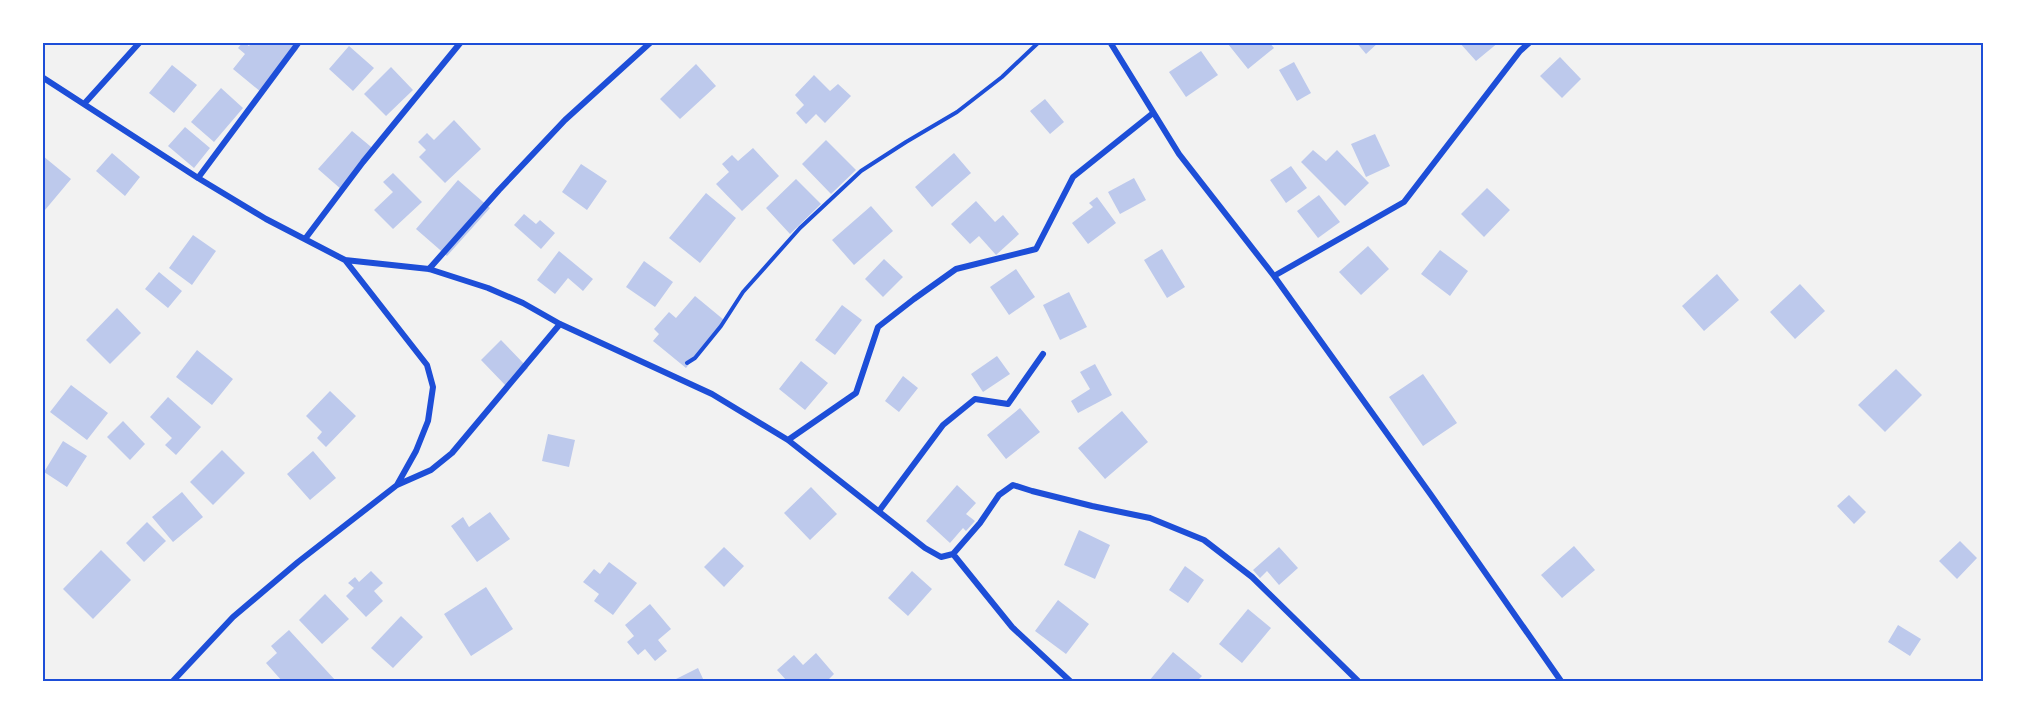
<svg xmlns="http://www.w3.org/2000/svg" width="2026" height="723" viewBox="0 0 2026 723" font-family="'Exo 2',sans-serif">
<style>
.building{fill:#bdc9ec}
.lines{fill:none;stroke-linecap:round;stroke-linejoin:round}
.path{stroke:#1d4ed8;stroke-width:4}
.minor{stroke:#1d4ed8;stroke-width:6}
.neatline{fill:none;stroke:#1d4ed8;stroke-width:2}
</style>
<rect width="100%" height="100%" fill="#f2f2f2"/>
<path class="building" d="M 243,42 L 249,46 L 252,42 L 289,42 L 298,49 L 261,92 L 233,69 L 245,54 L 238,48 Z
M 1231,42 L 1269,42 L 1274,48 L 1248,69 L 1228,44 Z
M 1356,42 L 1379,42 L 1366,54 Z
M 1459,42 L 1499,42 L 1476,61 Z
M 349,46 L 374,68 L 353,91 L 329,69 Z
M 1201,51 L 1218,75 L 1186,97 L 1169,72 Z
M 1560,57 L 1581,79 L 1562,98 L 1540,76 Z
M 1294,62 L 1311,93 L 1297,101 L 1279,70 Z
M 696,64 L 716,86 L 680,119 L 660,99 Z
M 172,65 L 197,85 L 174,113 L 149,93 Z
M 391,67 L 413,90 L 386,116 L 364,94 Z
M 814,75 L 830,91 L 838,84 L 851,96 L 825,123 L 816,114 L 806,124 L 796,113 L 804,105 L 795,95 Z
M 221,88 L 243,108 L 214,142 L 191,122 Z
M 1045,99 L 1064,122 L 1050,134 L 1030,111 Z
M 454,120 L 481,149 L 445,183 L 419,157 L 426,150 L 418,142 L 427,133 L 434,140 Z
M 185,127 L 210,148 L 194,168 L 168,146 Z
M 352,131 L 376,151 L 342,190 L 318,169 Z
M 1375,134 L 1390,166 L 1366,177 L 1351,144 Z
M 826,140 L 856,170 L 831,194 L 802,164 Z
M 753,148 L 779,176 L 742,211 L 716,184 L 729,172 L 722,164 L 732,155 L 738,161 Z
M 1313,150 L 1326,161 L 1337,150 L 1369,183 L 1345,206 L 1301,162 Z
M 112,153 L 140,177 L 125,196 L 96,171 Z
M 954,153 L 971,173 L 932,207 L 915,187 Z
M 43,156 L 71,179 L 45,210 L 42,207 Z
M 581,164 L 607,181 L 587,210 L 562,192 Z
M 1291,166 L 1307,188 L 1286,203 L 1270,180 Z
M 393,173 L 422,202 L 393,229 L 374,210 L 393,192 L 383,182 Z
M 1134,178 L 1146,200 L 1120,214 L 1108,192 Z
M 796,179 L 821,204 L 790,234 L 766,208 Z
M 458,180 L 490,208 L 447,256 L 416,229 Z
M 1487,188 L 1510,210 L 1484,237 L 1461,214 Z
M 706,193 L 736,218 L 700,263 L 669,238 Z
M 1319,195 L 1340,222 L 1318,238 L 1297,211 Z
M 1097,197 L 1116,223 L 1088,244 L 1072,223 L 1093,207 L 1089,203 Z
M 976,201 L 995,222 L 1003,215 L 1019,234 L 996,255 L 979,236 L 970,244 L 951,224 Z
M 871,206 L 893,231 L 854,265 L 832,240 Z
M 524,214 L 536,224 L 540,220 L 555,233 L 541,249 L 514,225 Z
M 193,235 L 216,251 L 192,285 L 169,268 Z
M 1368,246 L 1389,269 L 1361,295 L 1339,272 Z
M 1162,249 L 1185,287 L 1167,298 L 1144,260 Z
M 1440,250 L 1468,271 L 1450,296 L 1421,274 Z
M 559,251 L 593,279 L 583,291 L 568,278 L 555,294 L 537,280 Z
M 884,259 L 903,277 L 883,297 L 865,279 Z
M 644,261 L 673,282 L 655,307 L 626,287 Z
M 1016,269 L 1035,297 L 1009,315 L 990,287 Z
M 159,272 L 182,291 L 168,308 L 145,289 Z
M 1717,274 L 1739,300 L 1704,331 L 1682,306 Z
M 1800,284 L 1825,311 L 1795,339 L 1770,312 Z
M 1069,292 L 1087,327 L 1060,340 L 1043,305 Z
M 695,296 L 724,320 L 686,368 L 653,341 L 659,334 L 654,329 L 669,312 L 676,318 Z
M 842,305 L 862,320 L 835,355 L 815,340 Z
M 117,308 L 141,333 L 110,364 L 86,340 Z
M 501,340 L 528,368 L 508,388 L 481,360 Z
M 197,350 L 233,379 L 212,405 L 176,377 Z
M 997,356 L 1010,374 L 983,392 L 971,374 Z
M 801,361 L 828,383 L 805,410 L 779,389 Z
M 1095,364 L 1112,395 L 1078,413 L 1071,401 L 1090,389 L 1080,372 Z
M 1896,369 L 1922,395 L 1885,432 L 1858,405 Z
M 1423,374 L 1457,423 L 1423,446 L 1389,397 Z
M 903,376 L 918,388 L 899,412 L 885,401 Z
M 71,385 L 108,413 L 87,440 L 50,412 Z
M 330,391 L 356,416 L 326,447 L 317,438 L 322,432 L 306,416 Z
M 168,397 L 201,427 L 176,455 L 165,445 L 172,438 L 150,417 Z
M 1020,408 L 1040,432 L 1006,459 L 987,435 Z
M 1122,411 L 1148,442 L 1105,479 L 1078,448 Z
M 123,421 L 145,444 L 130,460 L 107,437 Z
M 548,434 L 575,440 L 569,467 L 542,461 Z
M 63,441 L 87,456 L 67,487 L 44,472 Z
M 222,450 L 245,473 L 213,505 L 190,482 Z
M 313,451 L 336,478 L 310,500 L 287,474 Z
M 957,485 L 976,503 L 966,514 L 975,521 L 966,531 L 963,528 L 950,543 L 926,521 Z
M 811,487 L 837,514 L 810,540 L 784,513 Z
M 182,492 L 203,517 L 173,542 L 152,517 Z
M 1849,495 L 1866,512 L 1854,524 L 1837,506 Z
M 490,512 L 510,539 L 477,562 L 451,526 L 463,517 L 469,527 Z
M 147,522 L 166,541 L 144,562 L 126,543 Z
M 1079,530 L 1110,545 L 1095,579 L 1064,565 Z
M 1960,541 L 1977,558 L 1957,579 L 1939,561 Z
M 1574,546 L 1595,570 L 1562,598 L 1541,575 Z
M 724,547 L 744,566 L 724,587 L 704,567 Z
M 1279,547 L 1298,568 L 1279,585 L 1267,571 L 1260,578 L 1253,570 Z
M 101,550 L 131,580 L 93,619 L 63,589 Z
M 609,562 L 637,583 L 613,615 L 594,601 L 599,594 L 583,582 L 594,569 L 600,574 Z
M 1185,566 L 1204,580 L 1188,603 L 1169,590 Z
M 371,571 L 383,583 L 374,591 L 383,601 L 366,617 L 346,596 L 354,588 L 348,583 L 355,577 L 359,582 Z
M 912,571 L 932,589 L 908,616 L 888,598 Z
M 486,587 L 513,629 L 471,656 L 444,614 Z
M 325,594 L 349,619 L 322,644 L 299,620 Z
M 1058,600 L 1089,624 L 1066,654 L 1035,631 Z
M 650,604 L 671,629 L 658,640 L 667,651 L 655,661 L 645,649 L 638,655 L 627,642 L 634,636 L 625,625 Z
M 1248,609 L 1271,628 L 1242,663 L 1219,644 Z
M 401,616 L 423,637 L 393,668 L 371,648 Z
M 1898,625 L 1921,639 L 1910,656 L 1888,642 Z
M 289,630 L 336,681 L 282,681 L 266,663 L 277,653 L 271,646 Z
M 1173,652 L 1202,676 L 1197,681 L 1149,681 Z
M 816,653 L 834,674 L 827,681 L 787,681 L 777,670 L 794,655 L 803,665 Z
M 698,668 L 704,681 L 672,681 Z"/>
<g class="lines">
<path class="path" d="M 687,363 L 695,358 L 721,326 L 743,292 L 800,228 L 861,171 L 906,142 L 957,112 L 1002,77 L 1039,42"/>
<path class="minor" d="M 1110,42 L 1179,154 L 1274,276 L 1431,495 L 1561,681
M 42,77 L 198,178 L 266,219 L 345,260 L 429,269 L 488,288 L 523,303 L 560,324 L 712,394 L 788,440 L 925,548 L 941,557 L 953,554 L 980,523 L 999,495 L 1013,485 L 1032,491 L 1092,506 L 1150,518 L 1204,540 L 1252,577 L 1358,681
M 84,104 L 140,42
M 198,178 L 299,42
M 305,239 L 363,162 L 461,42
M 345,260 L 427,365 L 433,387 L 428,421 L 416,451 L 397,485
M 429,269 L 499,190 L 565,120 L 651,42
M 1274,276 L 1404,202 L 1520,51 L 1530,42
M 788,440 L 856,393 L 878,327 L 914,299 L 956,269 L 1036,249 L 1073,177 L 1153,113
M 879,511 L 943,425 L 975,399 L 1008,404 L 1043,354
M 953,554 L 1012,627 L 1070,681
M 173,681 L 233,617 L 298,562 L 397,485 L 431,470 L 452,453 L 560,324"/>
</g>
<rect width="2026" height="723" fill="none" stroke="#ffffff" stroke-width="87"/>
<rect x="44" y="44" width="1938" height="636" class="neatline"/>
</svg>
